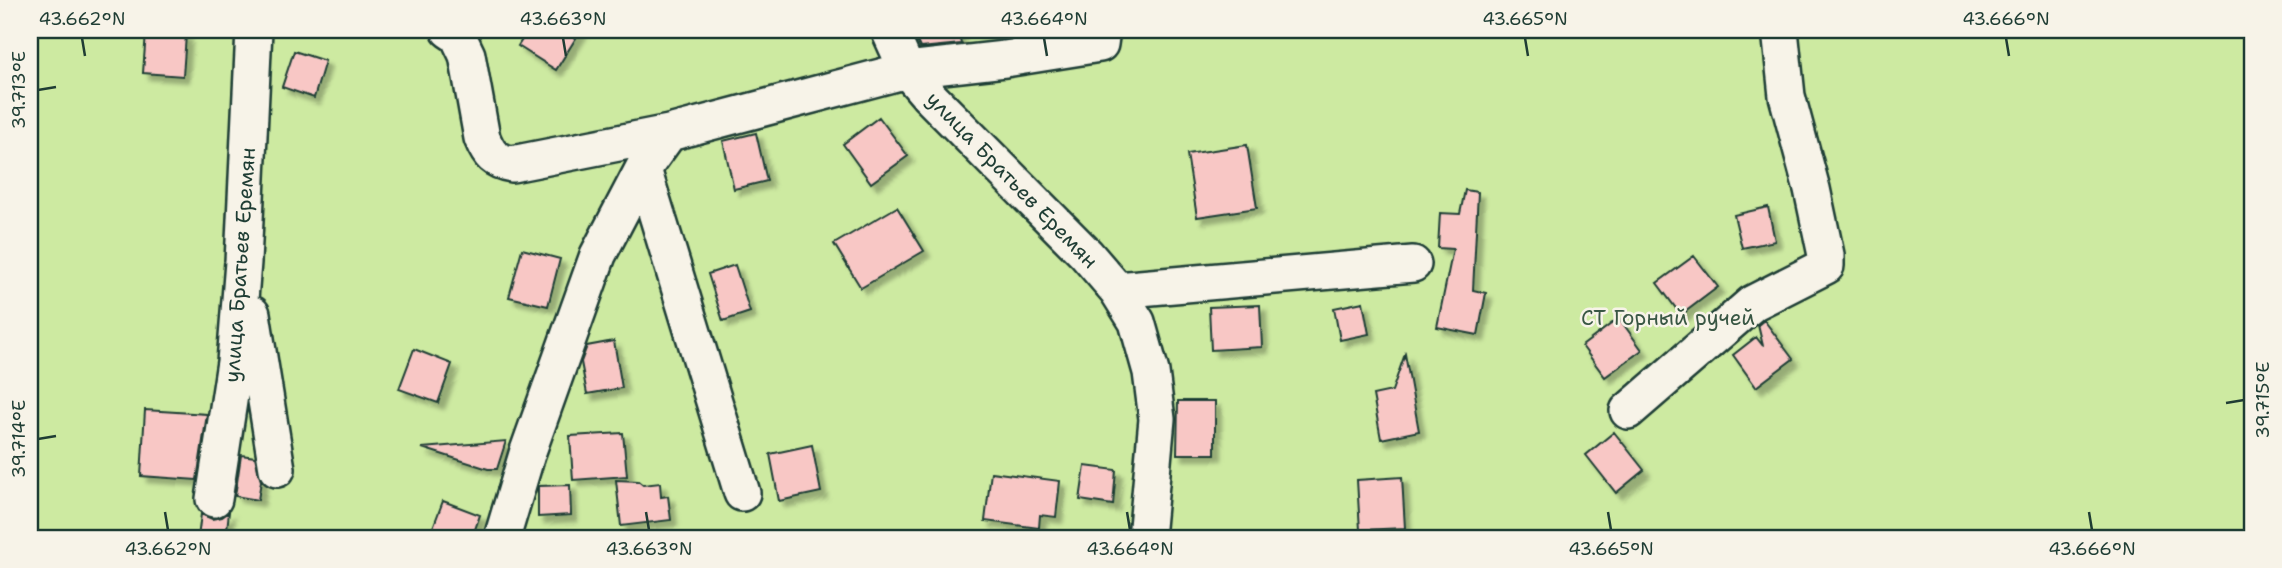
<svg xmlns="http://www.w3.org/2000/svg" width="2282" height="568" viewBox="0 0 2282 568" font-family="'Shantell Sans',sans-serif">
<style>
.green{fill:#cdeaa1;stroke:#76946a;stroke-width:2}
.building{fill:#f8c7c5;stroke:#1f3d34;stroke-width:2;filter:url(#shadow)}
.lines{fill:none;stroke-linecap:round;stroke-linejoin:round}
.minor-casing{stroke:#1f3d34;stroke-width:40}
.minor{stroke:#f7f3e8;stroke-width:35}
.ticks{fill:none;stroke:#1f3d34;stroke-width:2.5}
.labels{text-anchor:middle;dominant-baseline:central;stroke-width:5;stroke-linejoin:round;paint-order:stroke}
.street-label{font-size:21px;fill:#1f3d34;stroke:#f7f3e8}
.park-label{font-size:21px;fill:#395744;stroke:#f7f3e8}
.neatline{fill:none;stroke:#1f3d34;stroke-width:2.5}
.ticks-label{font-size:18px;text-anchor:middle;fill:#1f3d34}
</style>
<defs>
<filter id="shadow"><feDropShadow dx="6" dy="6" stdDeviation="2" flood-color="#0004"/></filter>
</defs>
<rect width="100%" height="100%" fill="#f7f3e8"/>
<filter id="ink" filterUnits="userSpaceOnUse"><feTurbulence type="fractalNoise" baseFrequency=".0143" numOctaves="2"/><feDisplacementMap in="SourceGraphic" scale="14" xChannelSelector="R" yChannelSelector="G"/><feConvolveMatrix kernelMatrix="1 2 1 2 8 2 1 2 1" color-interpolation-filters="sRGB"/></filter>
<g filter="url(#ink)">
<path class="green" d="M 30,30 L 2252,30 L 2252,538 L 30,538 Z"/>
<path class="building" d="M 528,30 L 581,30 L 556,70 L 518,46 Z
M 936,30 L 958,30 L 961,44 L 920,48 L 914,35 Z
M 146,32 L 186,35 L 183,76 L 143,73 Z
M 294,51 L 325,61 L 314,98 L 282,87 Z
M 879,117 L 908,156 L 871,183 L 843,144 Z
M 756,133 L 767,181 L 734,189 L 723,141 Z
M 1247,145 L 1257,208 L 1197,217 L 1187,154 Z
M 1465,190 L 1478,192 L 1473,290 L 1486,293 L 1478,335 L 1437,327 L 1453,249 L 1438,248 L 1440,213 L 1460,214 Z
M 897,207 L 924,251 L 861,288 L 834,244 Z
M 1768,207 L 1775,241 L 1742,248 L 1734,215 Z
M 522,249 L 560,259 L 548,306 L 509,297 Z
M 1694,256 L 1718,287 L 1681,315 L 1657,283 Z
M 735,265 L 750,312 L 723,321 L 708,274 Z
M 1363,302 L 1369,334 L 1340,340 L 1334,308 Z
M 1260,305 L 1262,347 L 1211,350 L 1209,307 Z
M 1619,318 L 1642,350 L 1605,377 L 1582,346 Z
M 1764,320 L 1793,359 L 1756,387 L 1733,355 L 1756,337 L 1763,346 L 1758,325 Z
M 614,341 L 622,388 L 587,394 L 581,362 L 587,346 Z
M 414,349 L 452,364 L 438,403 L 399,389 Z
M 1405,354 L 1419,431 L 1381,439 L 1373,395 L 1392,391 Z
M 1178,401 L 1215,401 L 1215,454 L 1177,454 Z
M 145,410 L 207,414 L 197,480 L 141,476 Z
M 1614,432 L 1644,470 L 1616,493 L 1586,455 Z
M 623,433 L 627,476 L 573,480 L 570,436 Z
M 506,441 L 497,469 L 488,469 L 422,448 Z
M 812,445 L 821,492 L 779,501 L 770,454 Z
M 241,455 L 255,457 L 261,481 L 258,500 L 235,496 Z
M 1085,466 L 1116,470 L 1113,505 L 1080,500 Z
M 991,472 L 1060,481 L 1056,517 L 1040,515 L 1039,528 L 985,521 Z
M 1402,477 L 1405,528 L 1360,530 L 1357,480 Z
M 616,480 L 638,481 L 643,485 L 660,483 L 661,497 L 668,496 L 671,520 L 621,526 Z
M 570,485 L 571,515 L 538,517 L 538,486 Z
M 443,501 L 480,515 L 472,538 L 429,538 Z
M 229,512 L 226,538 L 198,538 L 201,514 L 212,519 L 222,517 Z"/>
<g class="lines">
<g class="minor-casing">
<path id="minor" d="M 449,30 L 458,36 L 467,55 L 482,138 C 489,155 494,161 512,164 L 669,133 L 907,70 L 1005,59 L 1100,44 L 1102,30
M 889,30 L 907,70 L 929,96 L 1086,254 L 1117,290 L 1137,322 L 1151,372 L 1157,419 L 1146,538
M 643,169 L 742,493
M 1117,290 L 1413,264
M 252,314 L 277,469
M 1628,411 L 1753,303 L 1826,266 L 1826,255 L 1812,189 L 1787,96 L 1780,30
M 214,499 L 235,362 L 243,262 L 254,30
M 502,538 L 527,454 L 598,255 L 643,169 L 669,133"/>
</g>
<use href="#minor" class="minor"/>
</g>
</g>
<path class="ticks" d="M 82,38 L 85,56M 563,38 L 566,56M 1044,38 L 1047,56M 1525,38 L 1528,56M 2006,38 L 2009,56M 38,90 L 56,87M 2226,403 L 2244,400M 38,439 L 56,436M 165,512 L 168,530M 646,512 L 649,530M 1127,512 L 1130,530M 1608,512 L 1611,530M 2089,512 L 2092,530"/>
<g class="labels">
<g class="street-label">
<text transform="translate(1012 180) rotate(46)">улица Братьев Еремян</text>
<text transform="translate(240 265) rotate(-86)">улица Братьев Еремян</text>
</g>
<g class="park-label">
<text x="1668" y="318">СТ Горный ручей</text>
</g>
</g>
<rect width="2282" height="568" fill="none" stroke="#f7f3e8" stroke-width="77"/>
<rect x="38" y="38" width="2206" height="492" class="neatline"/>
<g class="ticks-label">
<text x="82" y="25">43.662°N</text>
<text x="563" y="25">43.663°N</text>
<text x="1044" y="25">43.664°N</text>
<text x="1525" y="25">43.665°N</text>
<text x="2006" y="25">43.666°N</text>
<text transform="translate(19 90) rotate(-90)" y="6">39.713°E</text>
<text transform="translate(2263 400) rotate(-90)" y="6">39.715°E</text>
<text transform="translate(19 439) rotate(-90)" y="6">39.714°E</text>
<text x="168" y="555">43.662°N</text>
<text x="649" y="555">43.663°N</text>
<text x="1130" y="555">43.664°N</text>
<text x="1611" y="555">43.665°N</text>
<text x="2092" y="555">43.666°N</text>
</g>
</svg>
